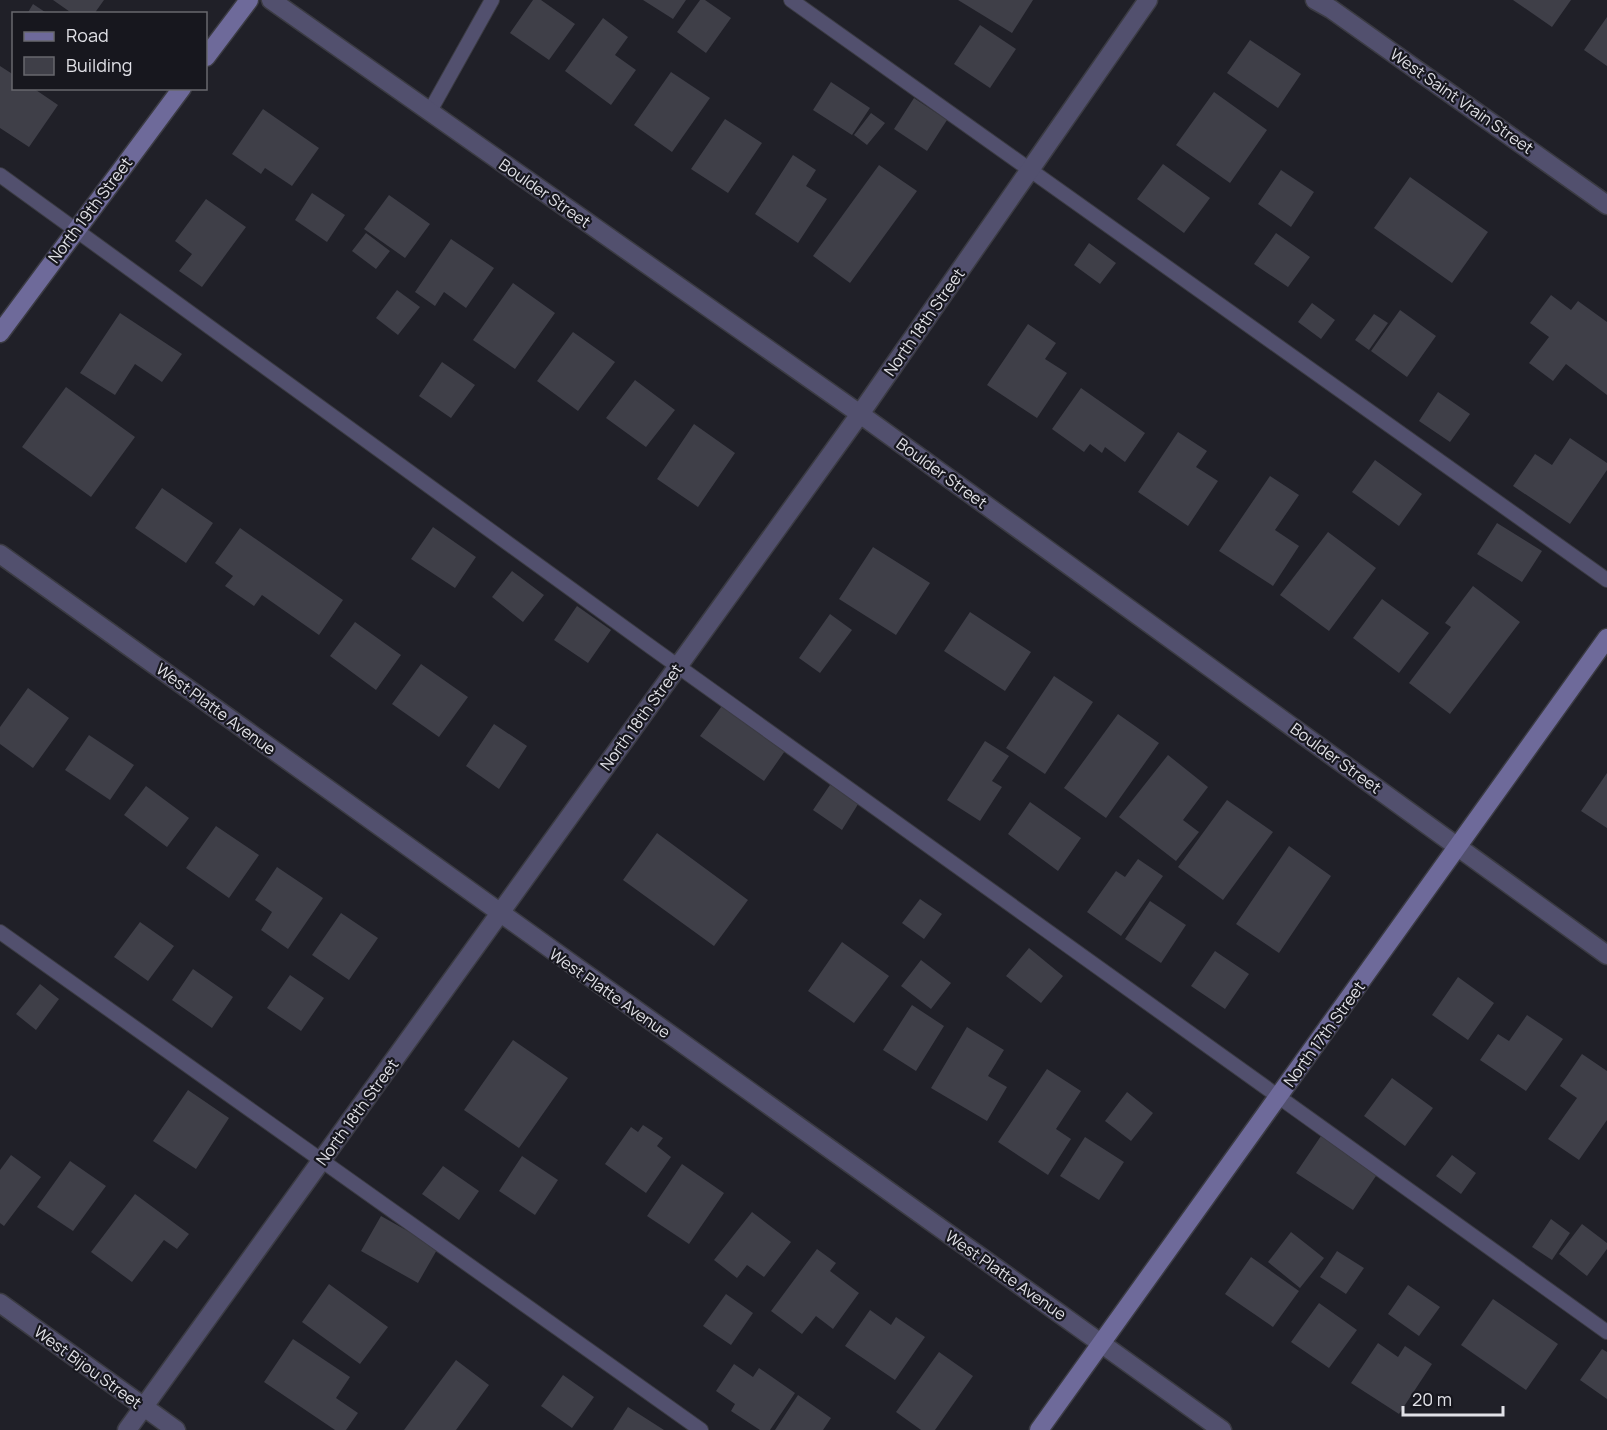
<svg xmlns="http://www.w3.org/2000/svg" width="1607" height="1430" viewBox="0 0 1607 1430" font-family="Manrope,sans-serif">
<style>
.building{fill:#3f3f48}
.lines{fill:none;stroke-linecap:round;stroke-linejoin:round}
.lane-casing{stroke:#3b3b43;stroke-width:16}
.street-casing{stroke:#3b3b43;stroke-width:21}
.secondary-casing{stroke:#3b3b43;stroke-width:21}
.lane{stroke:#52506e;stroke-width:14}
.street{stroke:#52506e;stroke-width:18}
.secondary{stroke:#6e6a9a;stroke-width:18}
.labels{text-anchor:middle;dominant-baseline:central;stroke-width:4.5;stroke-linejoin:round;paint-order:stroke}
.street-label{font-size:16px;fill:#e1e1e7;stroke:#17171e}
</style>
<rect width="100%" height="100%" fill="#202028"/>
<path class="building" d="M 53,0 L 104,0 L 94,14 L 73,14 Z
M 533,0 L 541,0 L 575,24 L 549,60 L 510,33 Z
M 643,0 L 686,0 L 673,19 Z
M 700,0 L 705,0 L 731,18 L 706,53 L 677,32 Z
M 958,0 L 1033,0 L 1012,33 Z
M 1513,0 L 1571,0 L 1552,27 Z
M 33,4 L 48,14 L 27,14 Z
M 1607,17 L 1607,66 L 1584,50 Z
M 603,18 L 628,37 L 615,55 L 636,70 L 611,105 L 565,71 Z
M 980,25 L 1016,49 L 990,88 L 954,64 Z
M 1250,40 L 1301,74 L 1278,108 L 1227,73 Z
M 0,66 L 14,75 L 14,88 L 33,88 L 58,105 L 29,147 L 0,128 Z
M 671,72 L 710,98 L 672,152 L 634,125 Z
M 831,82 L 870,108 L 852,135 L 813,110 Z
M 1214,92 L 1267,130 L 1230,183 L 1176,145 Z
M 914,98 L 947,120 L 927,151 L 894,129 Z
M 263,109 L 319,148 L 292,186 L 265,168 L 261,174 L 232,154 Z
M 871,113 L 885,123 L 867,145 L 854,135 Z
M 725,119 L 762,143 L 728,193 L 691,169 Z
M 793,155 L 816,170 L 806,186 L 827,199 L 798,243 L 755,214 Z
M 1163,164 L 1210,198 L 1184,233 L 1137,199 Z
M 879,165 L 917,191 L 850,283 L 813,256 Z
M 1281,170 L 1314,192 L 1291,227 L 1258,204 Z
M 1410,177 L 1488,232 L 1452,283 L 1374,228 Z
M 312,193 L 345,215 L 327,242 L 295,220 Z
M 389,195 L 430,224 L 405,258 L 364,229 Z
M 206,199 L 246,227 L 202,287 L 179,271 L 192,254 L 175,241 Z
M 366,233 L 390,251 L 376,269 L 352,251 Z
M 1276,233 L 1310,257 L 1288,287 L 1254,264 Z
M 451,239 L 494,268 L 466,308 L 444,292 L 435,306 L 415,292 Z
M 1089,243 L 1116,263 L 1100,284 L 1074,265 Z
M 513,283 L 555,313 L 515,369 L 473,340 Z
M 397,290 L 420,307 L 398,335 L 376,318 Z
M 1551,295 L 1571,310 L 1578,301 L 1607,322 L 1607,395 L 1566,364 L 1553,381 L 1529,363 L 1549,337 L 1530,323 Z
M 1312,303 L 1335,320 L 1321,339 L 1298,322 Z
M 1400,310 L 1436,336 L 1407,377 L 1371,351 Z
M 120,313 L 182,354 L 162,382 L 135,364 L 115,395 L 80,373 Z
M 1374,314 L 1388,323 L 1369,350 L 1355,340 Z
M 1028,324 L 1056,343 L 1045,359 L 1067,373 L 1037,418 L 987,385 Z
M 573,332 L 615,362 L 578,411 L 537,381 Z
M 442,362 L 475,385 L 451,418 L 419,396 Z
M 635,380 L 675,410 L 646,447 L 606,418 Z
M 66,387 L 135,437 L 91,497 L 22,447 Z
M 1081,388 L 1145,433 L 1125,462 L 1105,447 L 1102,453 L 1090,444 L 1084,452 L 1052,429 Z
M 1438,392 L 1470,414 L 1450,442 L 1419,421 Z
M 694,424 L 735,453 L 698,507 L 657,479 Z
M 1178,432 L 1207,451 L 1196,467 L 1218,481 L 1188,526 L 1138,492 Z
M 1570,438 L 1607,463 L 1607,470 L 1570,524 L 1513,486 L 1535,454 L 1552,465 Z
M 1375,460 L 1422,494 L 1399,526 L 1352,492 Z
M 1270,476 L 1299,495 L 1275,530 L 1299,546 L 1273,586 L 1219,551 Z
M 162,488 L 213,523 L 186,563 L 135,528 Z
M 1497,523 L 1542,551 L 1522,582 L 1477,554 Z
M 433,527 L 476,557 L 455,588 L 411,559 Z
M 240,528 L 343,600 L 319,635 L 262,595 L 254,606 L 225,586 L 233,576 L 215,563 Z
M 1328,532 L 1376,568 L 1329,631 L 1280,595 Z
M 873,547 L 930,583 L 896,635 L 839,599 Z
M 512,571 L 544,595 L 523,622 L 492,597 Z
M 1473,586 L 1520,622 L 1450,714 L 1409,683 L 1451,627 L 1445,623 Z
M 1382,599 L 1429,633 L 1399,673 L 1353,638 Z
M 577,606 L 611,630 L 588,663 L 554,640 Z
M 970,612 L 1031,652 L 1005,691 L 944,651 Z
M 830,614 L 852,630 L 820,673 L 799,658 Z
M 355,622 L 401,655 L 376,690 L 330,656 Z
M 421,664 L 468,697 L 439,737 L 392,704 Z
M 1054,676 L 1093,702 L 1045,774 L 1006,748 Z
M 28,688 L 69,718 L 33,768 L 0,744 L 0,727 Z
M 724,703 L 787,748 L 764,781 L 700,736 Z
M 1118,714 L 1159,743 L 1106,818 L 1064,788 Z
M 494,724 L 527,746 L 499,789 L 466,766 Z
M 89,735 L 134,765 L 110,800 L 65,770 Z
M 985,741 L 1009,756 L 992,781 L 1002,787 L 980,821 L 947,800 Z
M 1168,755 L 1208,787 L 1183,820 L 1199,832 L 1176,861 L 1119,817 Z
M 1607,773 L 1607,828 L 1581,811 Z
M 832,782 L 860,801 L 842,830 L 813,810 Z
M 146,786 L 189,818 L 167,847 L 124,815 Z
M 1227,800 L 1273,832 L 1223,900 L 1178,867 Z
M 1030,802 L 1081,838 L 1058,871 L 1008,834 Z
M 216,826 L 259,855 L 229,898 L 186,868 Z
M 657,833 L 748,900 L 714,946 L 623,880 Z
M 1289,846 L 1331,876 L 1279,953 L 1236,924 Z
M 1138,859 L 1163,876 L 1121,936 L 1087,912 L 1116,871 L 1125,877 Z
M 277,867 L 323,898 L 288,949 L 261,930 L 272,912 L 255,900 Z
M 920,899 L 942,914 L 924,939 L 902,923 Z
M 1150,901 L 1186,925 L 1161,963 L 1125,939 Z
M 341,913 L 378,938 L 349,980 L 312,955 Z
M 140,922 L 174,946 L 148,981 L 114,957 Z
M 842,942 L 889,976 L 854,1023 L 808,991 Z
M 1029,948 L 1063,976 L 1041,1003 L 1006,976 Z
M 1215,951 L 1249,974 L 1225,1009 L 1191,986 Z
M 921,960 L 951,983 L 931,1009 L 901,986 Z
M 193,969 L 233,997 L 212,1028 L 172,1000 Z
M 290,975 L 324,998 L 301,1031 L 267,1008 Z
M 1458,977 L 1494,1003 L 1468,1040 L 1432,1015 Z
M 40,984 L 59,999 L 36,1030 L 16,1014 Z
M 912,1005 L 944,1026 L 916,1071 L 883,1050 Z
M 1527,1015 L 1563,1039 L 1526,1091 L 1480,1060 L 1498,1034 L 1509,1041 Z
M 967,1027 L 1004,1050 L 988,1076 L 1007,1087 L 987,1121 L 931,1088 Z
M 513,1040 L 568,1078 L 519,1148 L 464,1110 Z
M 1582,1054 L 1607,1071 L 1607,1120 L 1579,1160 L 1548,1139 L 1577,1098 L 1560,1086 Z
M 1047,1069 L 1081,1091 L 1056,1129 L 1071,1139 L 1048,1175 L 998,1142 Z
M 1392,1078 L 1433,1108 L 1405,1146 L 1364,1116 Z
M 188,1090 L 229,1118 L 196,1169 L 153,1141 Z
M 1127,1092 L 1153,1113 L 1131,1141 L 1105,1121 Z
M 643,1125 L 663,1138 L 657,1146 L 671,1157 L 646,1193 L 605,1164 L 631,1127 L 638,1132 Z
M 1321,1136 L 1378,1173 L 1353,1210 L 1296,1173 Z
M 1085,1137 L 1124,1162 L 1099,1200 L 1060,1176 Z
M 11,1155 L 41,1177 L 4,1226 L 0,1223 L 0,1170 Z
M 1452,1155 L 1476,1173 L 1461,1194 L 1436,1176 Z
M 522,1156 L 558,1180 L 535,1215 L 499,1191 Z
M 70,1161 L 106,1186 L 73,1231 L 37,1207 Z
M 682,1164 L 724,1193 L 689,1244 L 647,1216 Z
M 443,1166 L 479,1191 L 459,1220 L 422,1194 Z
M 135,1194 L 189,1234 L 177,1249 L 164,1240 L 132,1282 L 91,1252 Z
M 752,1212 L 791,1242 L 764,1277 L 747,1265 L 737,1278 L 714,1260 Z
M 381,1216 L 438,1248 L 418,1283 L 361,1251 Z
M 1551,1219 L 1570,1233 L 1552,1260 L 1532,1247 Z
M 1582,1224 L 1607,1243 L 1607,1249 L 1587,1276 L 1559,1254 Z
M 1291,1232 L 1324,1258 L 1300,1288 L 1268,1262 Z
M 817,1249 L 836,1263 L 830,1271 L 859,1293 L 833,1329 L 816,1316 L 802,1334 L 771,1311 Z
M 1337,1251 L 1364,1268 L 1346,1294 L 1320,1277 Z
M 1251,1257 L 1299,1291 L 1273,1327 L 1225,1294 Z
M 329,1284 L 388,1327 L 360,1364 L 302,1322 Z
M 1408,1285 L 1440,1307 L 1419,1336 L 1388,1314 Z
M 726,1294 L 753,1313 L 731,1345 L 703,1326 Z
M 1493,1299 L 1558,1344 L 1526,1390 L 1461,1345 Z
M 1319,1303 L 1357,1330 L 1329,1368 L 1291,1342 Z
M 870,1310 L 891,1325 L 896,1317 L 925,1337 L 895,1380 L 845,1346 Z
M 293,1339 L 350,1377 L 336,1398 L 358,1413 L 346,1430 L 335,1430 L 264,1382 Z
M 1378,1343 L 1398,1357 L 1405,1346 L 1432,1364 L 1399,1414 L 1351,1383 Z
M 1602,1349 L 1607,1352 L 1607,1399 L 1580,1380 Z
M 939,1352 L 973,1376 L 935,1430 L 921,1430 L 896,1412 Z
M 456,1360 L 489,1385 L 456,1430 L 404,1430 Z
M 734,1364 L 753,1377 L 759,1368 L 795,1393 L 770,1430 L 760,1430 L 731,1411 L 735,1404 L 716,1391 Z
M 563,1375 L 594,1397 L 572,1428 L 541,1406 Z
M 798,1395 L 831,1418 L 823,1430 L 775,1430 Z
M 628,1407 L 664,1430 L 613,1430 Z"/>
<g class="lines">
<g class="lane-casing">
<path id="lane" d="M 791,0 L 1607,580
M 430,111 L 492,0
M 0,175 L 651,647 L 1607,1332
M 0,932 L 701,1430"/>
</g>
<g class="street-casing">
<path id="street" d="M 271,0 L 860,414 L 1607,955
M 1315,0 L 1331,9 L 1607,205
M 0,554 L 1222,1430
M 0,1303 L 176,1430
M 127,1430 L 860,414 L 1148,0"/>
</g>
<g class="secondary-casing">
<path id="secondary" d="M 206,57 L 249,0
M 0,333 L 182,88
M 1039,1430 L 1607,638"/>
</g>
<use href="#lane" class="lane"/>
<use href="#street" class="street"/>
<use href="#secondary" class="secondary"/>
</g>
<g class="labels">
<g class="street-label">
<text transform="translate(1462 101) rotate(35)">West Saint Vrain Street</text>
<text transform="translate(545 193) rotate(35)">Boulder Street</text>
<text transform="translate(90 210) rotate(-53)">North 19th Street</text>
<text transform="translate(924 322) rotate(-55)">North 18th Street</text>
<text transform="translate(942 473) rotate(36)">Boulder Street</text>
<text transform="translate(216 709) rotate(36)">West Platte Avenue</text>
<text transform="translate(641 717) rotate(-54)">North 18th Street</text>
<text transform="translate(1336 758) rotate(36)">Boulder Street</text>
<text transform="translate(610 993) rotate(35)">West Platte Avenue</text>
<text transform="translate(1324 1034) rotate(-54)">North 17th Street</text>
<text transform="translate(357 1112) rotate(-54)">North 18th Street</text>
<text transform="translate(1006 1275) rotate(35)">West Platte Avenue</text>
<text transform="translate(88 1367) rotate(36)">West Bijou Street</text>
</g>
</g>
<rect x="12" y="12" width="195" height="78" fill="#17171e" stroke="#68686e" stroke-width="1.5"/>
<rect x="24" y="32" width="30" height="9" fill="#6e6a9a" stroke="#68686e" stroke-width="1.5"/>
<text x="66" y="42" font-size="18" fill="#e1e1e7">Road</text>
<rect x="24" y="57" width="30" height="18" fill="#3f3f48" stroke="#68686e" stroke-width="1.5"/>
<text x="66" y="72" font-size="18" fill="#e1e1e7">Building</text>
<path d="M1403 1406v9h100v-9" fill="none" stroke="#e1e1e7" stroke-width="3"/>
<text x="1412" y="1406" font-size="18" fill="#e1e1e7" stroke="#17171e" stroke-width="4.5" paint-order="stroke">20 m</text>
</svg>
